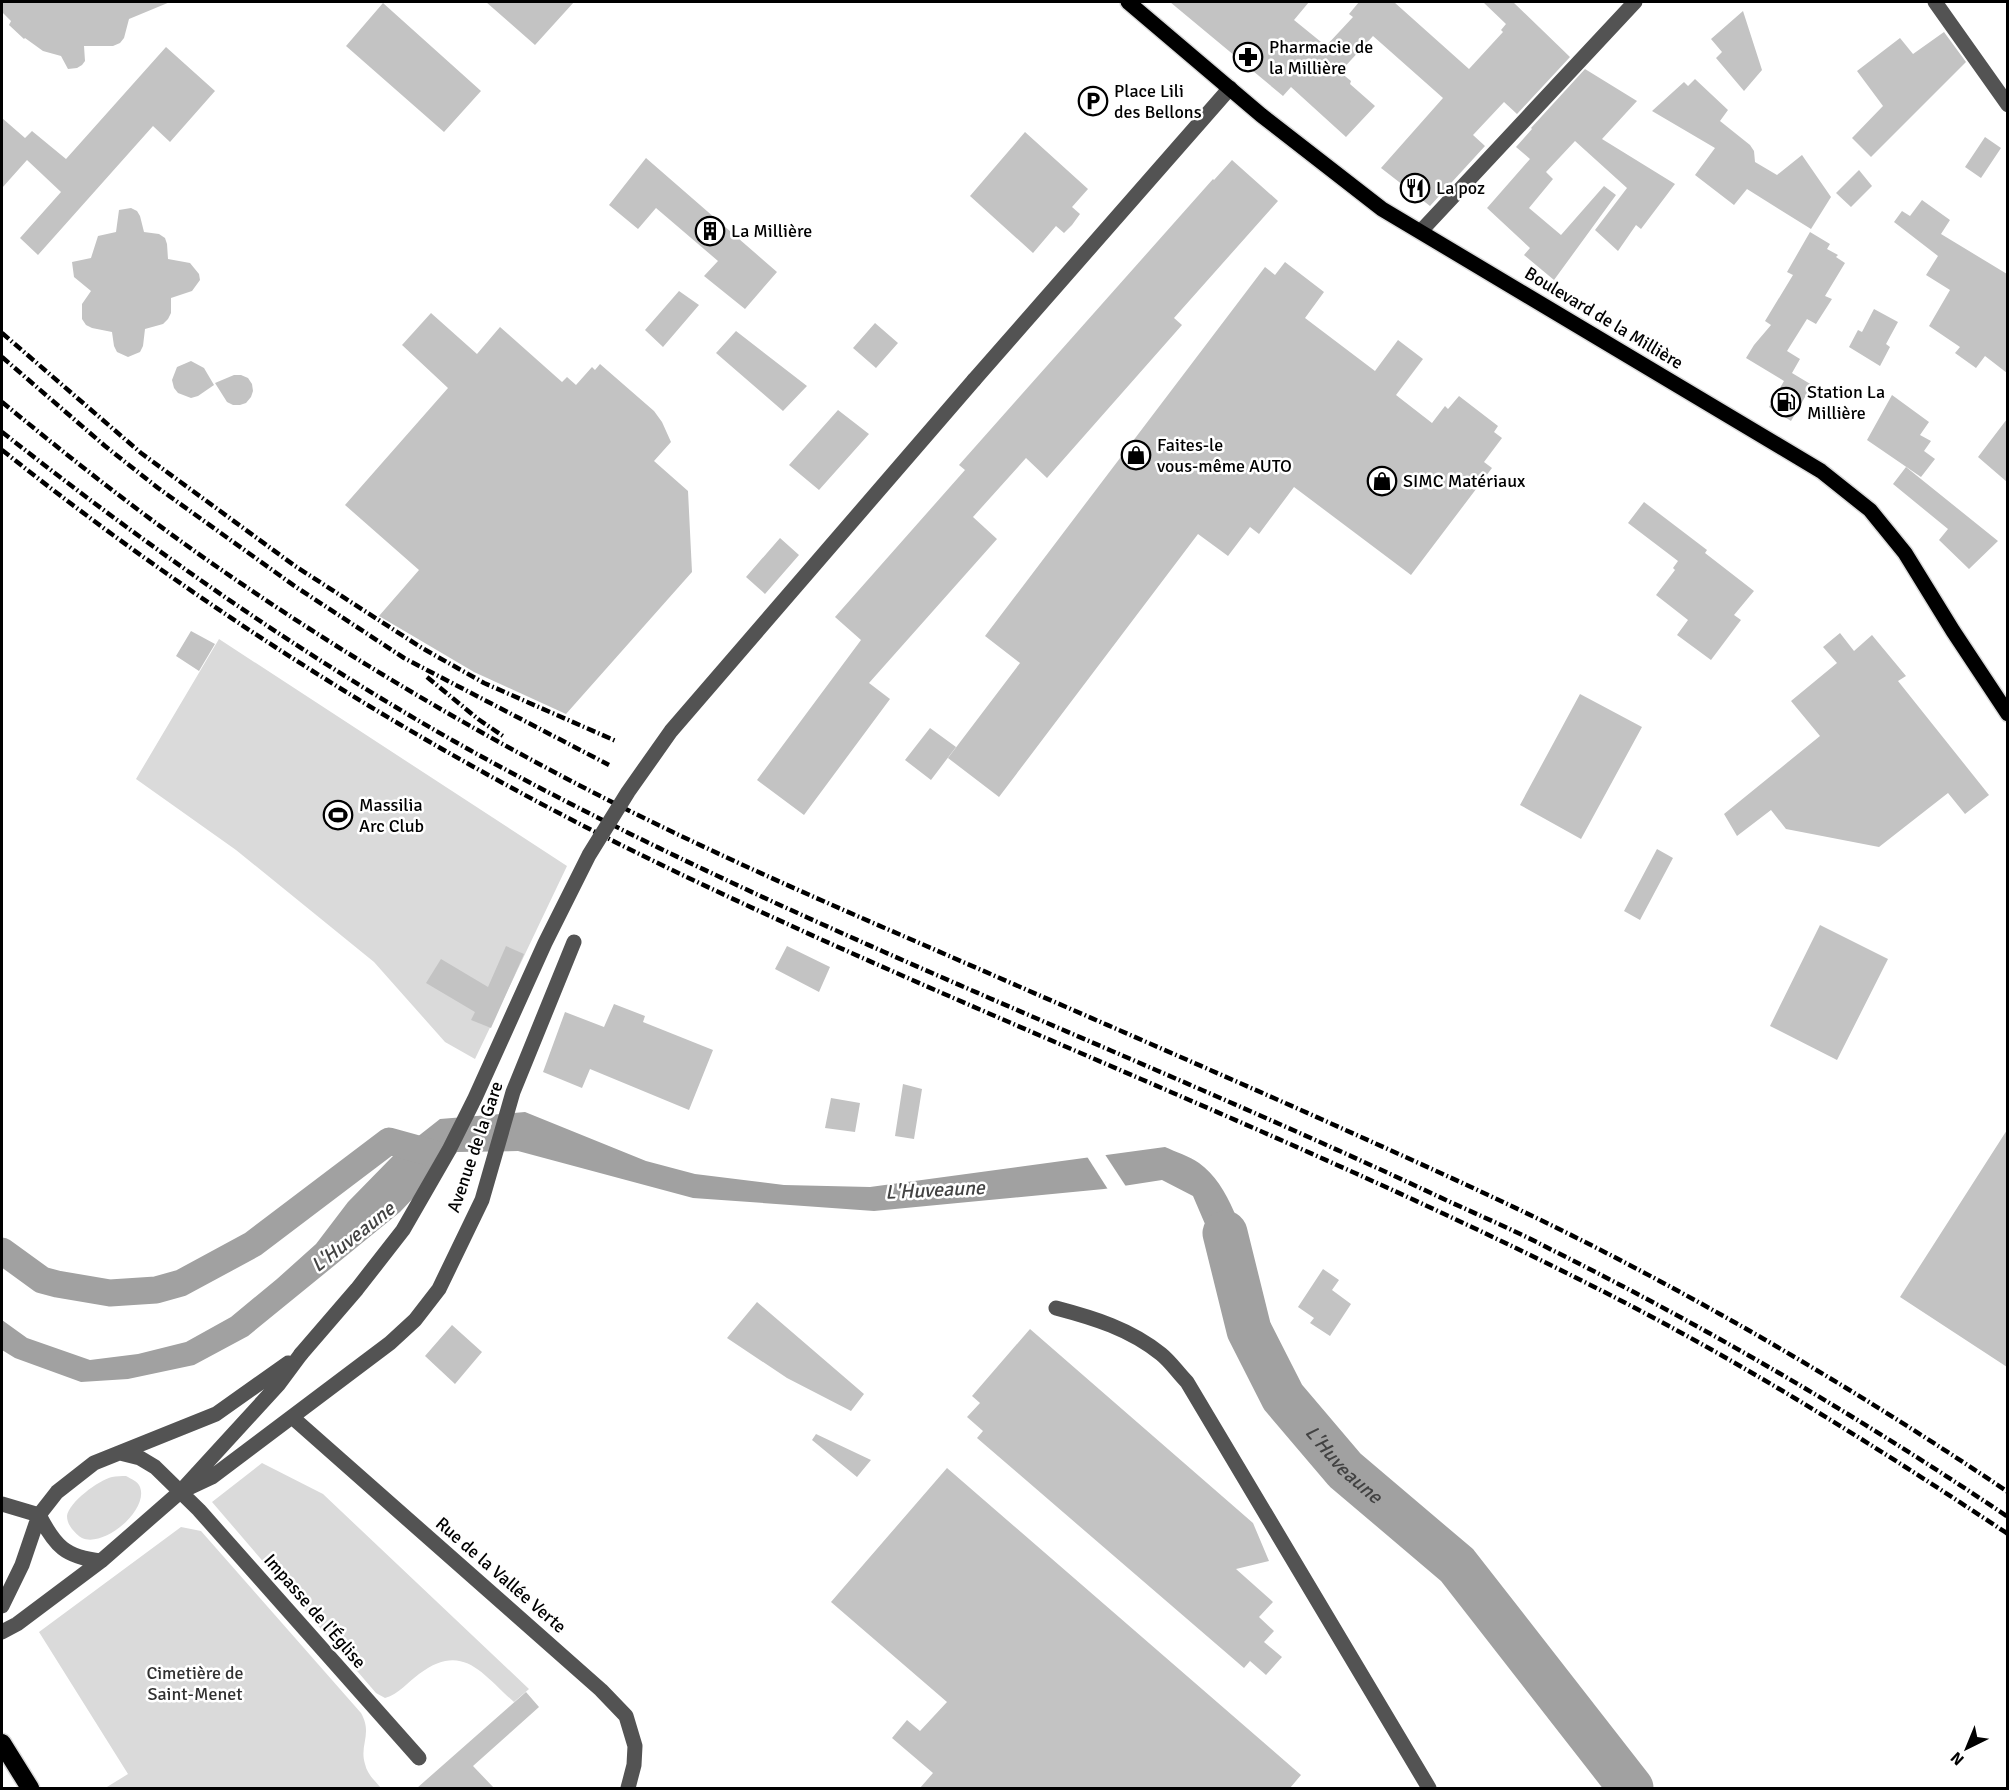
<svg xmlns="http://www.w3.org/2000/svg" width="2009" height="1790" viewBox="0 0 2009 1790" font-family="Signika,sans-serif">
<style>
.green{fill:#dadada}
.water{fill:#a1a1a1}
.pier{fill:#fff}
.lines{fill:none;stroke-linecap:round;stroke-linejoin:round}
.canal{stroke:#a1a1a1;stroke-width:27}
.river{stroke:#a1a1a1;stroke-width:45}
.building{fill:#c3c3c3}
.major-casing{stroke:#dbdbdb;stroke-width:18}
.highway-casing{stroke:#dbdbdb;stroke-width:21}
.minor{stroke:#535353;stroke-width:15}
.major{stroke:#000;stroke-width:15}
.highway{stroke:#000;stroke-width:18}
.rail{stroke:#000;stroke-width:4.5;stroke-dasharray:9 3 1.5 3;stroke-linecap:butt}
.minor-bridge{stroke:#535353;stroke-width:15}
.labels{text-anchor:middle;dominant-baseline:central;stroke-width:5;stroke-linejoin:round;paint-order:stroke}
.poi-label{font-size:18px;fill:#000;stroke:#fff;text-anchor:start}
.street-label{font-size:18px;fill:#000;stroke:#fff}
.park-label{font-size:18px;fill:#313131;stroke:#fff}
.water-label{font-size:20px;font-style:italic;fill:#424242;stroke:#fff}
</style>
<rect width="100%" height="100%" fill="#fff"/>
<path class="green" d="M 219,639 L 567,866 L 475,1059 L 445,1042 L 374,962 L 236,850 L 136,779 Z
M 262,1463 L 323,1494 L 529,1689 L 514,1702 C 482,1674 463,1641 419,1674 C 408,1682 399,1694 385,1698 L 376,1693 L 212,1502 Z
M 126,1476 C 131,1479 138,1481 140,1487 C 149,1510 104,1548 82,1538 C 78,1536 75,1532 72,1529 C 69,1525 67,1521 67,1516 C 69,1502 99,1480 112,1477 C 116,1476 122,1476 126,1476 Z
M 181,1527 L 201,1531 L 361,1713 C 373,1734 359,1745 365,1764 C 367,1774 375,1781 381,1788 L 108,1788 L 107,1787 L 128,1774 L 39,1632 Z"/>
<path class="water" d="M 525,1112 L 646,1161 L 695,1174 L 784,1185 L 870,1187 L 1165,1147 C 1176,1152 1189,1156 1199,1163 C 1234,1188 1246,1247 1258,1286 L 1221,1296 L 1208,1231 L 1193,1196 L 1162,1180 L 1104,1189 L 874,1211 L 693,1198 L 518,1151 L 457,1152 L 400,1212 L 248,1336 L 194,1365 L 128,1379 L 81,1382 L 15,1358 L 2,1350 L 2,1320 L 27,1338 L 90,1360 L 138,1354 L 186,1342 L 231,1317 L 277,1279 L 316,1244 L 348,1202 L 393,1156 L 440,1119 Z"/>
<path class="pier" d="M 1104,1153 L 1127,1188 L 1109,1191 L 1086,1155 Z"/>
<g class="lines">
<path class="canal" d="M 2,1251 L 42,1280 L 57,1284 L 110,1293 L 156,1290 L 181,1283 L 253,1244 L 389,1141 L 436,1154"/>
<path class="river" id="s1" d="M 1225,1233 L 1249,1330 L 1283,1397 L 1345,1470 L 1457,1565 L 1631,1788"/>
</g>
<path class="building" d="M 2,2 L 170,2 L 129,19 L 124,38 L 120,43 L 113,46 L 84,46 L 85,61 L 82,65 L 77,68 L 68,69 L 61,56 L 43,51 L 25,38 L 24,39 L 9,25 L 11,21 L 2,12 Z
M 486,2 L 574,2 L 535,45 Z
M 1170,2 L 1309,2 L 1294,20 L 1326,46 L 1353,17 L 1349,14 L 1359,2 L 1394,2 L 1469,69 L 1503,32 L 1501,30 L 1506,24 L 1483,2 L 1513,2 L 1570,57 L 1517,114 L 1504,102 L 1473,135 L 1485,146 L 1430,206 L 1381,168 L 1443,98 L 1373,36 L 1340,72 L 1351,81 L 1350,84 L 1375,106 L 1346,137 L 1291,87 L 1283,96 Z
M 383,3 L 481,91 L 444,132 L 346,46 Z
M 1743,11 L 1762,70 L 1744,91 L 1716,58 L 1722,52 L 1711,39 Z
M 1944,32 L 1966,62 L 1871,157 L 1852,138 L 1883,106 L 1857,71 L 1900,38 L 1913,54 Z
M 166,47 L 215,91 L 170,142 L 153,126 L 38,255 L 20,238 L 61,192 L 27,160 L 2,188 L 2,118 L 25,138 L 32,131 L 66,159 Z
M 1585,69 L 1637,101 L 1602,139 L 1675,184 L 1641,229 L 1636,225 L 1618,251 L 1595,230 L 1627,188 L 1575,141 L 1546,172 L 1553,179 L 1529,208 L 1561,235 L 1604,186 L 1616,195 L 1554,280 L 1524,255 L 1530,248 L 1487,208 L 1530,159 L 1516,147 L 1532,129 L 1531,128 Z
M 1695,79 L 1728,110 L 1720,121 L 1750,145 L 1754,151 L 1755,162 L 1777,175 L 1802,155 L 1831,197 L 1811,229 L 1747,189 L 1734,205 L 1695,175 L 1715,148 L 1652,111 L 1684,82 L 1688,86 Z
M 1025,132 L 1088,189 L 1072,207 L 1080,214 L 1072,225 L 1064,233 L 1056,226 L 1033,253 L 970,196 Z
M 1985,137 L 2001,148 L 1981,178 L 1965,167 Z
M 646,158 L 777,272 L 745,309 L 704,276 L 718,261 L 656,208 L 638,229 L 609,205 Z
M 1232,160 L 1278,201 L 1174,318 L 1182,325 L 1047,478 L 1026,458 L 973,517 L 997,539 L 869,683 L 890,699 L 804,815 L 757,780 L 861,640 L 835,617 L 965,470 L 959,465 L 1213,179 L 1214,180 Z
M 1859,170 L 1872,186 L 1851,207 L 1836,193 Z
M 1922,200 L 1950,220 L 1941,234 L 2007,274 L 2007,373 L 1985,356 L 1976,368 L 1955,353 L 1960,347 L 1929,326 L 1950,290 L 1926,275 L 1938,256 L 1894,222 L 1902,211 L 1910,216 Z
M 131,208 L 137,211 L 140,216 L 144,232 L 159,234 L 165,238 L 167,244 L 168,259 L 190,263 L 199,274 L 200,280 L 192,291 L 171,298 L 171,313 L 168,319 L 163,324 L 145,329 L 143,346 L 140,352 L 128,357 L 117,352 L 114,346 L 112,332 L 92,328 L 86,325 L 82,319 L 82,304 L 91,291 L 74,277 L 72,262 L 91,258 L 98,236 L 116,232 L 119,210 Z
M 1810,232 L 1830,244 L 1827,249 L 1838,255 L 1836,257 L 1845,263 L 1825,296 L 1832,299 L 1816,324 L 1807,319 L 1787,351 L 1800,359 L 1792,373 L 1812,385 L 1791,421 L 1769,407 L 1784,381 L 1746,358 L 1754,345 L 1771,325 L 1765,321 L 1793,275 L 1787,272 Z
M 1285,262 L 1324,292 L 1305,318 L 1375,371 L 1398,340 L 1423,359 L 1396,395 L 1432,423 L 1445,406 L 1448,409 L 1459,396 L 1498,426 L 1494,432 L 1502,438 L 1484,462 L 1492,468 L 1411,575 L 1294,487 L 1259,534 L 1250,527 L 1228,556 L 1198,534 L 999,797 L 948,758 L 1020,663 L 985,636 L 1265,267 L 1275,275 Z
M 679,291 L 699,305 L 663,347 L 645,330 Z
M 1874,309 L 1898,322 L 1886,344 L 1890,347 L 1880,366 L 1849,347 L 1858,330 L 1862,332 Z
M 431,313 L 477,354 L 500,327 L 562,382 L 567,377 L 576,385 L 592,367 L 595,370 L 600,364 L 654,411 L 662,422 L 671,442 L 654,461 L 688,491 L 692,572 L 566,714 L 474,672 L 379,616 L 419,570 L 345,505 L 448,388 L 402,345 Z
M 875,323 L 898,343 L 876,368 L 853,348 Z
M 736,331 L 807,386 L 783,411 L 716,353 Z
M 191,361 L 204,368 L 214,385 L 198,396 L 191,398 L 178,393 L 174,388 L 172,380 L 177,367 Z
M 234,375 L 241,375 L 248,378 L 252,384 L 253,391 L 251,397 L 246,403 L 240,405 L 233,405 L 227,402 L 215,383 Z
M 1892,395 L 1929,422 L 1920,435 L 1931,441 L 1924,451 L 1935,459 L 1921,477 L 1867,440 Z
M 838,410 L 869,434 L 819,490 L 789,465 Z
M 2007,419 L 2007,482 L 1978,457 Z
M 1906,467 L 1998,541 L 1969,569 L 1939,540 L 1948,529 L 1893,484 Z
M 1644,502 L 1707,550 L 1705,553 L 1754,591 L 1734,615 L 1741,620 L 1711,660 L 1677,635 L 1688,620 L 1656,595 L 1675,570 L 1673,568 L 1678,561 L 1628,523 Z
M 780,538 L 799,555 L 765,594 L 746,577 Z
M 191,631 L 215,644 L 199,671 L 176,656 Z
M 1840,633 L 1854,651 L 1872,635 L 1906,676 L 1898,681 L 1989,795 L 1965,814 L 1948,793 L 1879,847 L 1786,829 L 1771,810 L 1737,836 L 1724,814 L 1820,736 L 1791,701 L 1837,663 L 1823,647 Z
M 1580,694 L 1642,727 L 1581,839 L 1520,805 Z
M 930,728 L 956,747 L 931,780 L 905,760 Z
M 1657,849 L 1673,858 L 1640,920 L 1624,911 Z
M 1820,925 L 1888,959 L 1837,1060 L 1770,1026 Z
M 506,946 L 524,954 L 491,1028 L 471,1020 L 475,1012 L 426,983 L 441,959 L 488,987 Z
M 787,946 L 830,967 L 819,992 L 775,969 Z
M 614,1004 L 645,1016 L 643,1022 L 713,1050 L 689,1110 L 590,1069 L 582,1088 L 543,1072 L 565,1012 L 604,1027 Z
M 903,1084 L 922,1089 L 914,1139 L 895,1136 Z
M 831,1098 L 860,1103 L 855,1132 L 825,1128 Z
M 2007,1130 L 2007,1367 L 1900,1297 Z
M 1323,1269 L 1339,1280 L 1332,1290 L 1351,1304 L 1330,1336 L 1310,1323 L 1314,1318 L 1298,1307 Z
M 757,1302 L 864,1394 L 851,1411 L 787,1378 L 727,1338 Z
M 452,1325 L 482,1352 L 455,1384 L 425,1356 Z
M 1030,1329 L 1253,1523 L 1269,1561 L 1236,1569 L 1273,1602 L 1259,1617 L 1274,1631 L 1264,1642 L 1282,1657 L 1266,1675 L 1250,1661 L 1244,1668 L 977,1438 L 983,1431 L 967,1417 L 980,1403 L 972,1396 Z
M 816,1434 L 871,1460 L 857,1477 L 812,1440 Z
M 947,1468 L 1301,1775 L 1290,1788 L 920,1788 L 933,1773 L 892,1738 L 907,1720 L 920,1731 L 947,1702 L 831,1602 Z
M 526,1692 L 539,1707 L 473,1766 L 494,1788 L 417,1788 Z"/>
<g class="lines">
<g class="major-casing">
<path id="major" d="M 1128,2 L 1261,115 L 1382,209 L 1821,471 L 1870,510 L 1905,553 L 1953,631 L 2008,714"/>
</g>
<g class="highway-casing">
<path id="highway" d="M 2,1743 L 30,1788"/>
</g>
<path class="minor" d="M 1935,2 L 2008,105
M 1421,231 L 1635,2
M 974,380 L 1230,88
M 1056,1308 C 1094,1318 1130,1329 1161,1354 C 1171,1362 1178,1373 1187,1382 L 1429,1788
M 292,1417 L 601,1690 L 626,1716 L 635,1746 L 634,1765 L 628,1788
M 120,1453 L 140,1458 L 155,1467 L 199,1510 L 419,1758
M 180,1492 L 212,1477 L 390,1343 L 415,1320 L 439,1289 L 482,1200 L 513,1092 L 574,942
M 2,1504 L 39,1515 L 22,1565 L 2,1606
M 101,1561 C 65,1557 55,1546 39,1515 L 57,1492 L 94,1463 L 216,1414 L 288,1363
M 2,1632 L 17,1624 L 101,1561 L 180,1492 L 278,1385 L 301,1354"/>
<use href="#major" class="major"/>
<use href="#highway" class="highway"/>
<path class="rail" d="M 2,333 L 141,453 L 295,566 L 422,648 L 484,683 L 616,741
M 2,357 L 105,446 L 158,488 L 296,587 L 404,658 L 609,765
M 2,402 C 64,453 127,503 193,550 C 324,643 463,726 606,799 C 712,853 822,901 931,948 C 1061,1005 1191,1061 1321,1119 C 1401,1155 1482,1191 1561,1230 C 1716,1307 1864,1395 2008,1492
M 2,432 C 158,555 322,670 497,765 C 804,931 1133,1052 1448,1201 C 1483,1217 1518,1232 1552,1250 C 1710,1329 1861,1418 2008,1517
M 2,450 C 215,620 446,763 693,880 C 997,1025 1314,1143 1614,1297 C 1750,1367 1880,1449 2008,1534
M 427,677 L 478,719 L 503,736"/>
<path class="minor-bridge" d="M 301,1354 L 357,1289 L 403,1230 L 449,1150 L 475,1098 L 545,943 L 589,855 L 628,792 L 671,731 L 974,380"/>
</g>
<defs>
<g id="pharmacy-ring" transform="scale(1.5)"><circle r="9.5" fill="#fff" stroke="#000" stroke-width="1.5"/><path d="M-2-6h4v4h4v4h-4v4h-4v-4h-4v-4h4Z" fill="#000"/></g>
<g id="parking-ring" transform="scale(1.5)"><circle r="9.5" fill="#fff" stroke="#000" stroke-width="1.5"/><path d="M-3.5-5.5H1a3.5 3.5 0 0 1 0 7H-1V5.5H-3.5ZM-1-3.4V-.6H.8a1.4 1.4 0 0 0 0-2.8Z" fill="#000"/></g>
<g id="restaurant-ring" transform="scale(1.5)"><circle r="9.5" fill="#fff" stroke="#000" stroke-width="1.5"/><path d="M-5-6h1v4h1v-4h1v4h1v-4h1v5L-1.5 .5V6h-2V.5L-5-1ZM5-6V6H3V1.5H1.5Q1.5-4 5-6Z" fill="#000"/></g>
<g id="building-ring" transform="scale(1.5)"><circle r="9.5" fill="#fff" stroke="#000" stroke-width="1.5"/><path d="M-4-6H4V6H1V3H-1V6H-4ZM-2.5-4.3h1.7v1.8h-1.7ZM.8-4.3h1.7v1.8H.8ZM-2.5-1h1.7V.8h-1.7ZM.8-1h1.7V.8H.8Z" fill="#000"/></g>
<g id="fuel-ring" transform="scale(1.5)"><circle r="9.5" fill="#fff" stroke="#000" stroke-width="1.5"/><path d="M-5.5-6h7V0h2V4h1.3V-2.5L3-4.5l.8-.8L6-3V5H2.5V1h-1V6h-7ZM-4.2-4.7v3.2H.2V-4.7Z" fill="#000"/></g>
<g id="shop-ring" transform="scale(1.5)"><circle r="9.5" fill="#fff" stroke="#000" stroke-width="1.5"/><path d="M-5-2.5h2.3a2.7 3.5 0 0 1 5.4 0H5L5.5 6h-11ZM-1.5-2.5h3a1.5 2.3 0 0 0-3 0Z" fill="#000"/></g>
<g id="stadium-ring" transform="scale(1.5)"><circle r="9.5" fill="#fff" stroke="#000" stroke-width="1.5"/><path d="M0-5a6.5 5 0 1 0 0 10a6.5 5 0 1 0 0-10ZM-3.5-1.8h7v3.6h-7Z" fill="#000"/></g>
</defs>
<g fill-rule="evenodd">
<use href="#pharmacy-ring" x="1248" y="57"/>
<use href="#parking-ring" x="1093" y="101"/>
<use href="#restaurant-ring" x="1415" y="188"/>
<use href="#building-ring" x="710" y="231"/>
<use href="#fuel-ring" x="1786" y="402"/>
<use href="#shop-ring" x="1136" y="455"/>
<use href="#shop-ring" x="1382" y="481"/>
<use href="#stadium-ring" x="338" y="815"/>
</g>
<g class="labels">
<g class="poi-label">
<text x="1269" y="47">Pharmacie de<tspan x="1269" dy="21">la Millière</tspan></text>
<text x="1114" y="91">Place Lili<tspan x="1114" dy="21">des Bellons</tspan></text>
<text x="1436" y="188">La poz</text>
<text x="731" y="231">La Millière</text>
<text x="1807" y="392">Station La<tspan x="1807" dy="21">Millière</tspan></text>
<text x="1157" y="445">Faites-le<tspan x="1157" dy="21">vous-même AUTO</tspan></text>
<text x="1403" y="481">SIMC Matériaux</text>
<text x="359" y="805">Massilia<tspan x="359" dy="21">Arc Club</tspan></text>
</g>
<g class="street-label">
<text transform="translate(1604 318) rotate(31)">Boulevard de la Millière</text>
<text transform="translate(475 1147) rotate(-71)">Avenue de la Gare</text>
<text transform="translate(501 1575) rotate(41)">Rue de la Vallée Verte</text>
<text transform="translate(315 1611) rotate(49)">Impasse de l'Église</text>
</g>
<g class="park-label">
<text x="195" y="1673">Cimetière de<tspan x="195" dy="21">Saint-Menet</tspan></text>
</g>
<g class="water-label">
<text transform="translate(935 1190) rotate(-3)">L'Huveaune</text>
<text transform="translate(353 1237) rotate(-38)">L'Huveaune</text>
<text stroke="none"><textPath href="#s1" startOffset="266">L'Huveaune</textPath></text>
</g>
</g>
<rect width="2009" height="1790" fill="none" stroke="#000000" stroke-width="6"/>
<g transform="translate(1967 1748) rotate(223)" stroke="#ffffff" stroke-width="4.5" paint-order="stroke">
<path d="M0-4.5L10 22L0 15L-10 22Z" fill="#000000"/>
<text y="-9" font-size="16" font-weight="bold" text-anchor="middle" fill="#000000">N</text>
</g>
</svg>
